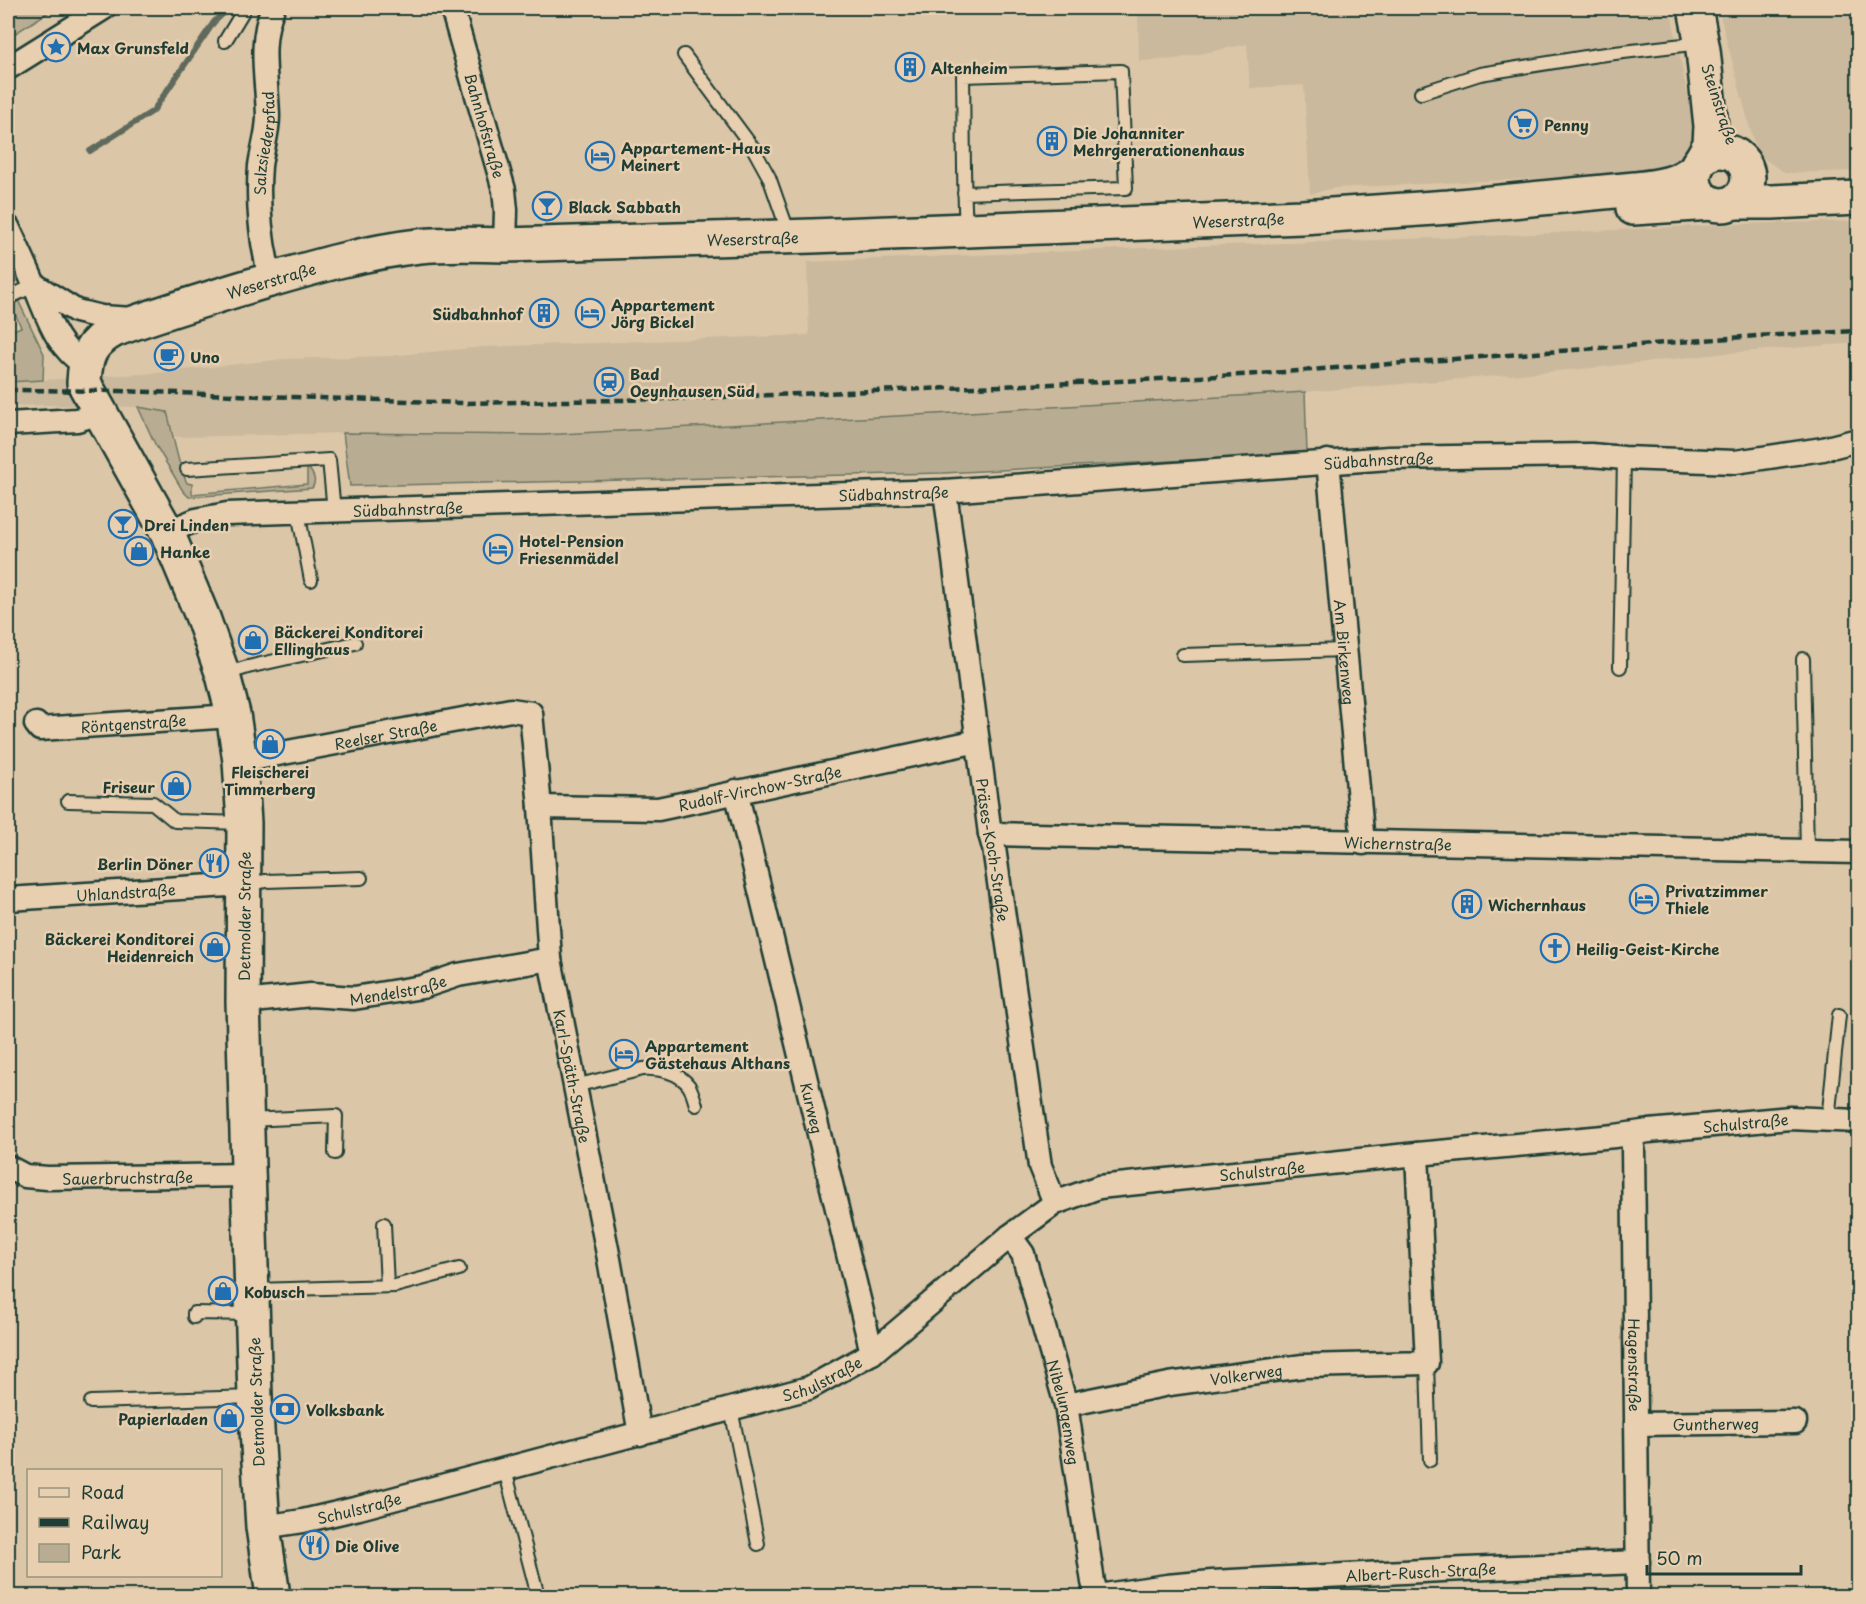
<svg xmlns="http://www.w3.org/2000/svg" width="1866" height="1604" viewBox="0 0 1866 1604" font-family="'Playpen Sans',sans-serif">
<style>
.built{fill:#cab99d}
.green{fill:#b8ad92;stroke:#6c7563;stroke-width:1.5}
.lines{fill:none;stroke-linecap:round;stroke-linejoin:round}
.stream{stroke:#5f6b5b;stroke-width:6}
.lane-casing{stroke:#1f3d34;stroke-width:16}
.street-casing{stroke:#1f3d34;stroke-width:27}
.secondary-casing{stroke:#1f3d34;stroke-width:38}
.lane{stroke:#e7cfaf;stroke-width:12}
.street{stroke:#e7cfaf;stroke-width:22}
.secondary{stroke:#e7cfaf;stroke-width:33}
.rail{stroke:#1f3d34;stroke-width:4.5;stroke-dasharray:9 4.5;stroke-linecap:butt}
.labels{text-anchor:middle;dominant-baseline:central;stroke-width:5;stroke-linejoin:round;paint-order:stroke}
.poi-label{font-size:15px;font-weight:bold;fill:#1f3d34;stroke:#e7cfaf;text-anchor:start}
.street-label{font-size:15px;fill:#1f3d34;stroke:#e7cfaf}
</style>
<rect width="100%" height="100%" fill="#dbc6a8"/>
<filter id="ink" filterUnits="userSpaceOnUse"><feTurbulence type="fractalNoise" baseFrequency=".0167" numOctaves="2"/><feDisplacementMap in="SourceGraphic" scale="12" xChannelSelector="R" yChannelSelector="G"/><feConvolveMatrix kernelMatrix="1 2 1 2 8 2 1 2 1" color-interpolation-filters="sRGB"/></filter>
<g filter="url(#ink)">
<path class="built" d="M 1138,8 L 1670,8 L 1694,127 L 1691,146 L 1671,169 L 1654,173 L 1334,188 L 1310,194 L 1304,85 L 1250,88 L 1247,44 L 1176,59 L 1139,61 Z
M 1718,8 L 1858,8 L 1858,171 L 1785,173 L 1757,154 Z
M 1858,221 L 1858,343 L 1727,353 L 1592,368 L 1305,392 L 935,414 L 542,435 L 343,433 L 175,437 L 167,412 L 138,407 L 47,405 L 8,406 L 8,382 L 157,373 L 284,359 L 388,356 L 484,347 L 809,335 L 807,262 L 1195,246 L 1469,237 L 1739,224 Z"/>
<path class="green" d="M 8,8 L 55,8 L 8,38 Z
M 17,298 L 44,354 L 43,380 L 8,382 L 8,332 L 21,327 L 9,300 Z
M 1305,392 L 1307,454 L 943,473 L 350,486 L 343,433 L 542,435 L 935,414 Z
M 138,407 L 167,412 C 174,436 176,461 187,483 L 192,484 L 192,494 L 307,484 L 307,466 C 312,473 318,480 312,488 L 189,497 L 183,491 L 155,444 Z"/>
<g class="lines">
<path class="stream" d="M 90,151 L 153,111 L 214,22 L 229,8"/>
<g class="lane-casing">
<path id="lane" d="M 225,41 L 245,8
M 684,55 L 753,148 L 769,177 L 789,234
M 1421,93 L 1480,74 L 1598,55 L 1700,43
M 964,193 L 1126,188 L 1121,71 L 963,76 C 964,127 963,178 966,229
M 8,298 L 35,285
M 187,469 L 329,460 L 334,511
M 298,512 L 311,580
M 1183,655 L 1346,650
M 1803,659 L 1807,851
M 1620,667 L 1624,458
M 225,674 L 248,667 L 355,643
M 68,801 L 153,803 L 175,821 L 243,823
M 246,884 L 266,881 L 361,878
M 575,1086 L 643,1069 C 659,1068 679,1072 689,1086 C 692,1091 694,1098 696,1105
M 248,1120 L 336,1116 L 335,1153
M 1828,1120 L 1839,1015
M 384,1224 L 387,1286
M 254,1290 L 395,1286 L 459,1269
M 194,1317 L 194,1313 L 252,1314
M 1427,1363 L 1430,1460
M 91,1402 L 254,1397
M 731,1409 L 758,1544
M 505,1470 L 538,1596"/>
</g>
<g class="street-casing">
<g id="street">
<path id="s1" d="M 452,8 L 504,190 L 506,210 L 505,245"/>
<path d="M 8,68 L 104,8"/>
<path d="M 8,227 C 17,247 27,267 35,287 C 48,317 56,347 85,365"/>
<path id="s2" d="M 271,280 C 261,245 257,203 260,166 C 262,150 268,133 268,116 C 267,79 258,43 273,8"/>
<path d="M 35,285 L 76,311 L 101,317 L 133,319"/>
<path d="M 8,424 L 77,420 L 100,413"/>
<path id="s3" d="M 1328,461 L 1363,843"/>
<path id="s4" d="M 945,491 L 990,834 L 994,848 L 1040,1166 L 1055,1203"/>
<path id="s5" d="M 167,532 L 196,520 L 227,514 L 945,491 L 1389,458 L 1591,455 L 1624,458 L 1735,462 L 1823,449 L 1858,440"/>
<path id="s6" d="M 36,724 L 40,729 L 217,717 L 233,714"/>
<path id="s7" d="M 240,761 L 511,710 L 531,713 L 540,807 L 550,959 L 609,1259 L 640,1434"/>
<path id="s8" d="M 736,791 L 872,1353"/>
<path id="s9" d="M 540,807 L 658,809 L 978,741"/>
<path id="s10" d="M 990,834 L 1858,852"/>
<path id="s11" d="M 8,899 L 244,884"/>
<path id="s12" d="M 243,1002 L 311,995 L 354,998 L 422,987 L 458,975 L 550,959"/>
<path id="s13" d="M 1631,1134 L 1633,1147 L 1638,1596"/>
<path id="s14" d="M 8,1167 L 25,1176 L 47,1178 L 248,1175"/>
<path id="s15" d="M 1010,1236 L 1023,1254 L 1066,1405 L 1093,1582 L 1097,1596"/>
<path id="s16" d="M 1066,1405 L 1169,1384 L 1303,1366 L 1427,1363 L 1417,1154"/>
<path id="s17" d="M 1636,1424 L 1795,1422"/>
<path id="s18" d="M 263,1527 L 303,1521 L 359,1508 L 809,1388 L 872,1353 L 1010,1236 L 1055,1203 L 1099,1187 L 1417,1154 L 1615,1136 L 1649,1131 L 1790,1118 L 1858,1121"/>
<path id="s19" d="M 1098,1596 L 1167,1586 L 1212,1582 L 1442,1570 L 1638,1562"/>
</g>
</g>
<g class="secondary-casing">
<g id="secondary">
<path d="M 1695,8 L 1703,50 L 1711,126 L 1710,144 L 1701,160"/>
<circle cx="1721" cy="178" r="27"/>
<path d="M 1733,202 L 1772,202 L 1858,198"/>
<path d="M 1633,208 L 1712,203"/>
<path id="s20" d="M 273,1596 L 263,1527 L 255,1397 L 243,1002 L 244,823 L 240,761 L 233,714 L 223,675 L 203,618 L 167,532 L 84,383 C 85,356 90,343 114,330 C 163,312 213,297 263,282 C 314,267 366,252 419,246 C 447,243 477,244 505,245 L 812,236 L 1302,217 L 1449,207 L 1635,189 C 1661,186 1675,185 1696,169"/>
</g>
</g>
<use href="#lane" class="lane"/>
<use href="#street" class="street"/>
<use href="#secondary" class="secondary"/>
<path class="rail" d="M 8,390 L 120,391 L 464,403 L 670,399 L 1101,382 L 1258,374 L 1757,336 L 1858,331"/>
</g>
</g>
<defs>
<g id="sight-ring" transform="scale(1.5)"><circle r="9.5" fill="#e7cfaf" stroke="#1f6fb2" stroke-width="1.5"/><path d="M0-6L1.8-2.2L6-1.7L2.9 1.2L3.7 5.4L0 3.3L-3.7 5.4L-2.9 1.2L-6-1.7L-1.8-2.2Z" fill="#1f6fb2"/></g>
<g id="building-ring" transform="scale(1.5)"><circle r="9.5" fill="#e7cfaf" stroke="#1f6fb2" stroke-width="1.5"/><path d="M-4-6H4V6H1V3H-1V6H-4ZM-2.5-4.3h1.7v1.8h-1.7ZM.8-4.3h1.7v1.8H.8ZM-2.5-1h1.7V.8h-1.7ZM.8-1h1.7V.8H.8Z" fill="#1f6fb2"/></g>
<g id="supermarket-ring" transform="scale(1.5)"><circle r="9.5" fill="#e7cfaf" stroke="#1f6fb2" stroke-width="1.5"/><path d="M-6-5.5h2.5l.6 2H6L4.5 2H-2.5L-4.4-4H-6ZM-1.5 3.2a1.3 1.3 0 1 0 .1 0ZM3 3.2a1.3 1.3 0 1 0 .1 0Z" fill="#1f6fb2"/></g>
<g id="hotel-ring" transform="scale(1.5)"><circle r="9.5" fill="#e7cfaf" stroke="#1f6fb2" stroke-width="1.5"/><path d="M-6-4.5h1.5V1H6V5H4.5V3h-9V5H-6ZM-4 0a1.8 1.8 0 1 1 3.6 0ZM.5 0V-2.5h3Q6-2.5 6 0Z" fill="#1f6fb2"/></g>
<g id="bar-ring" transform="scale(1.5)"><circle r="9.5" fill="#e7cfaf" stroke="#1f6fb2" stroke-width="1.5"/><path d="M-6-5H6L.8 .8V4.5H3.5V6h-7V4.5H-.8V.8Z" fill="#1f6fb2"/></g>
<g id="cafe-ring" transform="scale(1.5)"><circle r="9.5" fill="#e7cfaf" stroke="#1f6fb2" stroke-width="1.5"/><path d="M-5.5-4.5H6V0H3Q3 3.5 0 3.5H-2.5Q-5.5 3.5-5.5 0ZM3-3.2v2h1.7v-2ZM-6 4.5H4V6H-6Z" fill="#1f6fb2"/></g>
<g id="station-ring" transform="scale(1.5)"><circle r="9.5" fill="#e7cfaf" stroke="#1f6fb2" stroke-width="1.5"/><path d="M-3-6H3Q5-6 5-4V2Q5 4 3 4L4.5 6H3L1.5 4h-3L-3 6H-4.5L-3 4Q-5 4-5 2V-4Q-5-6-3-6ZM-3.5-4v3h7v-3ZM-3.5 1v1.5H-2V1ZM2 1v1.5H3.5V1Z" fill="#1f6fb2"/></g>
<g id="shop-ring" transform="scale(1.5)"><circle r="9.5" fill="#e7cfaf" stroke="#1f6fb2" stroke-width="1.5"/><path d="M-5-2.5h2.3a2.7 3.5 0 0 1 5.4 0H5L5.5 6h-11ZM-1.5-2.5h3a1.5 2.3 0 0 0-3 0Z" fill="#1f6fb2"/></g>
<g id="restaurant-ring" transform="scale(1.5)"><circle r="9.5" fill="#e7cfaf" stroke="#1f6fb2" stroke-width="1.5"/><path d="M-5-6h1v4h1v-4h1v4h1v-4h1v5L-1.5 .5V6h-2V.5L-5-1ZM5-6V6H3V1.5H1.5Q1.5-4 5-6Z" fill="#1f6fb2"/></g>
<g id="church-ring" transform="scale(1.5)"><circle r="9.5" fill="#e7cfaf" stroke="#1f6fb2" stroke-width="1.5"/><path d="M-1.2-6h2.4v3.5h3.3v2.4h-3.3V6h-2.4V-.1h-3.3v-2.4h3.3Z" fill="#1f6fb2"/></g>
<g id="bank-ring" transform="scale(1.5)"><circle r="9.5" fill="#e7cfaf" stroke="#1f6fb2" stroke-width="1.5"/><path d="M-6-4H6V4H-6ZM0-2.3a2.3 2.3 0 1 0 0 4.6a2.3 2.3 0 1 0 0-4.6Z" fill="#1f6fb2"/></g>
</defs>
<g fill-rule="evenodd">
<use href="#sight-ring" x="56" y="47"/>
<use href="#building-ring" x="910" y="67"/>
<use href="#supermarket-ring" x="1523" y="124"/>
<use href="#building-ring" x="1052" y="141"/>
<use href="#hotel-ring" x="600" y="156"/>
<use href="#bar-ring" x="547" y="206"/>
<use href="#building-ring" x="544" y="313"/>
<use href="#hotel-ring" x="590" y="313"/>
<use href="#cafe-ring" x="169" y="356"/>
<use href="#station-ring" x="609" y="382"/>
<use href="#bar-ring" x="123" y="524"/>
<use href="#hotel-ring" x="498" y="549"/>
<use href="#shop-ring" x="139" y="551"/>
<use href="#shop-ring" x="253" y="640"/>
<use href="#shop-ring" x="270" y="744"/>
<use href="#shop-ring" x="176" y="786"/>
<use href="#restaurant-ring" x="214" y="863"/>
<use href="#hotel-ring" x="1644" y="899"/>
<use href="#building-ring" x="1467" y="904"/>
<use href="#shop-ring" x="215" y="947"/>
<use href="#church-ring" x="1555" y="948"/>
<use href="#hotel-ring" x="624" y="1054"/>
<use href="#shop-ring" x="223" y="1291"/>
<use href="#bank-ring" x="285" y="1409"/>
<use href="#shop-ring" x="229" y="1418"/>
<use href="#restaurant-ring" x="314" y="1545"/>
</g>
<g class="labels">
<g class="poi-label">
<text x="77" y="47">Max Grunsfeld</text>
<text x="931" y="67">Altenheim</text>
<text x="1544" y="124">Penny</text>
<text x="1073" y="132">Die Johanniter<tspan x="1073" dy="17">Mehrgenerationenhaus</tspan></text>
<text x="621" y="147">Appartement-Haus<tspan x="621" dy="17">Meinert</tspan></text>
<text x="568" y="206">Black Sabbath</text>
<text x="611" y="304">Appartement<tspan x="611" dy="17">Jörg Bickel</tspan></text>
<text x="523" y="313" text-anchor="end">Südbahnhof</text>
<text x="190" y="356">Uno</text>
<text x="630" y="373">Bad<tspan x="630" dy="17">Oeynhausen Süd</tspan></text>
<text x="144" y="524">Drei Linden</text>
<text x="519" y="540">Hotel-Pension<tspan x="519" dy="17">Friesenmädel</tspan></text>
<text x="160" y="551">Hanke</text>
<text x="274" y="631">Bäckerei Konditorei<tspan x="274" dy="17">Ellinghaus</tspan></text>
<text x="270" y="771" text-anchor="middle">Fleischerei<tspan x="270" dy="17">Timmerberg</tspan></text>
<text x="155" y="786" text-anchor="end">Friseur</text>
<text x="193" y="863" text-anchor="end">Berlin Döner</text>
<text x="1665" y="890">Privatzimmer<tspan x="1665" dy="17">Thiele</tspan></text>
<text x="1488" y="904">Wichernhaus</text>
<text x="194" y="938" text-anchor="end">Bäckerei Konditorei<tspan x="194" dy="17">Heidenreich</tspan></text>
<text x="1576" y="948">Heilig-Geist-Kirche</text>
<text x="645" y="1045">Appartement<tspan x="645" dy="17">Gästehaus Althans</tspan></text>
<text x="244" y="1291">Kobusch</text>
<text x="306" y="1409">Volksbank</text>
<text x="208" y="1418" text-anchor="end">Papierladen</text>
<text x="335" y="1545">Die Olive</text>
</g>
<g class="street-label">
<text transform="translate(1720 104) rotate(72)">Steinstraße</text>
<text stroke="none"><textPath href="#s1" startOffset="122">Bahnhofstraße</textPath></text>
<text stroke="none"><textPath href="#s2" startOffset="138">Salzsiederpfad</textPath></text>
<text stroke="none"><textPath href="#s20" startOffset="2450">Weserstraße</textPath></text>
<text stroke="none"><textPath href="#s20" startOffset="1964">Weserstraße</textPath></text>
<text stroke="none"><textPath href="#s20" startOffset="1478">Weserstraße</textPath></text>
<text stroke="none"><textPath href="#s5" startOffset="1216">Südbahnstraße</textPath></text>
<text stroke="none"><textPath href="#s5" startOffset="730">Südbahnstraße</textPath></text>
<text stroke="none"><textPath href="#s5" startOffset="244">Südbahnstraße</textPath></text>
<text stroke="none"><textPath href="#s3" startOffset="192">Am Birkenweg</textPath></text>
<text stroke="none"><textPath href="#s6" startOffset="100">Röntgenstraße</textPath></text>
<text stroke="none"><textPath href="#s7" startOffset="148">Reelser Straße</textPath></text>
<text stroke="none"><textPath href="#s9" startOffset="222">Rudolf-Virchow-Straße</textPath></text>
<text stroke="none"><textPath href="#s10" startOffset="408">Wichernstraße</textPath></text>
<text stroke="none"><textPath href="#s4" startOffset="362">Präses-Koch-Straße</textPath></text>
<text stroke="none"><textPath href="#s11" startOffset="118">Uhlandstraße</textPath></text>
<text stroke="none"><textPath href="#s20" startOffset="681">Detmolder Straße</textPath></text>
<text stroke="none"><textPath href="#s12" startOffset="156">Mendelstraße</textPath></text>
<text stroke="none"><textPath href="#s7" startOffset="662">Karl-Späth-Straße</textPath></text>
<text stroke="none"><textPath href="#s8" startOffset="326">Kurweg</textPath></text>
<text stroke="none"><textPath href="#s18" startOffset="1569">Schulstraße</textPath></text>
<text stroke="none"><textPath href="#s18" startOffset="1083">Schulstraße</textPath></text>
<text stroke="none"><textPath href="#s14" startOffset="122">Sauerbruchstraße</textPath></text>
<text stroke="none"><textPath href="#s13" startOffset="231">Hagenstraße</textPath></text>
<text stroke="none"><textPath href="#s16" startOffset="183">Volkerweg</textPath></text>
<text stroke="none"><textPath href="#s18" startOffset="579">Schulstraße</textPath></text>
<text transform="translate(256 1402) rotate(-92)">Detmolder Straße</text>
<text stroke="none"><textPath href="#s15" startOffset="186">Nibelungenweg</textPath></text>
<text stroke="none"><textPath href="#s17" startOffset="80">Guntherweg</textPath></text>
<text stroke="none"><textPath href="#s18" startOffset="98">Schulstraße</textPath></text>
<text stroke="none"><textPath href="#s19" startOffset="324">Albert-Rusch-Straße</textPath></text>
</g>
</g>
<rect width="1866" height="1604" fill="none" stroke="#e7cfaf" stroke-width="30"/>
<rect x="15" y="15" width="1836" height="1574" fill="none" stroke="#1f3d34" stroke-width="2" filter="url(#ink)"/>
<rect x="27" y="1469" width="195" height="108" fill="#e7cfaf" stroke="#97957e" stroke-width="1.5"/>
<rect x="39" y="1488" width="30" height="9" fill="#e7cfaf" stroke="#97957e" stroke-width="1.5"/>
<text x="81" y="1499" font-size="18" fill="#1f3d34">Road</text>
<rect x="39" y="1518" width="30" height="9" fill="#1f3d34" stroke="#97957e" stroke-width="1.5"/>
<text x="81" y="1529" font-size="18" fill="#1f3d34">Railway</text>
<rect x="39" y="1544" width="30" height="18" fill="#b8ad92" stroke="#97957e" stroke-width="1.5"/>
<text x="81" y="1559" font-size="18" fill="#1f3d34">Park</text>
<path d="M1647 1565v9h154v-9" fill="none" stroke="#1f3d34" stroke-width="3"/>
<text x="1656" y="1565" font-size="18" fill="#1f3d34" stroke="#e7cfaf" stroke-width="4.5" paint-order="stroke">50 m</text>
</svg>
